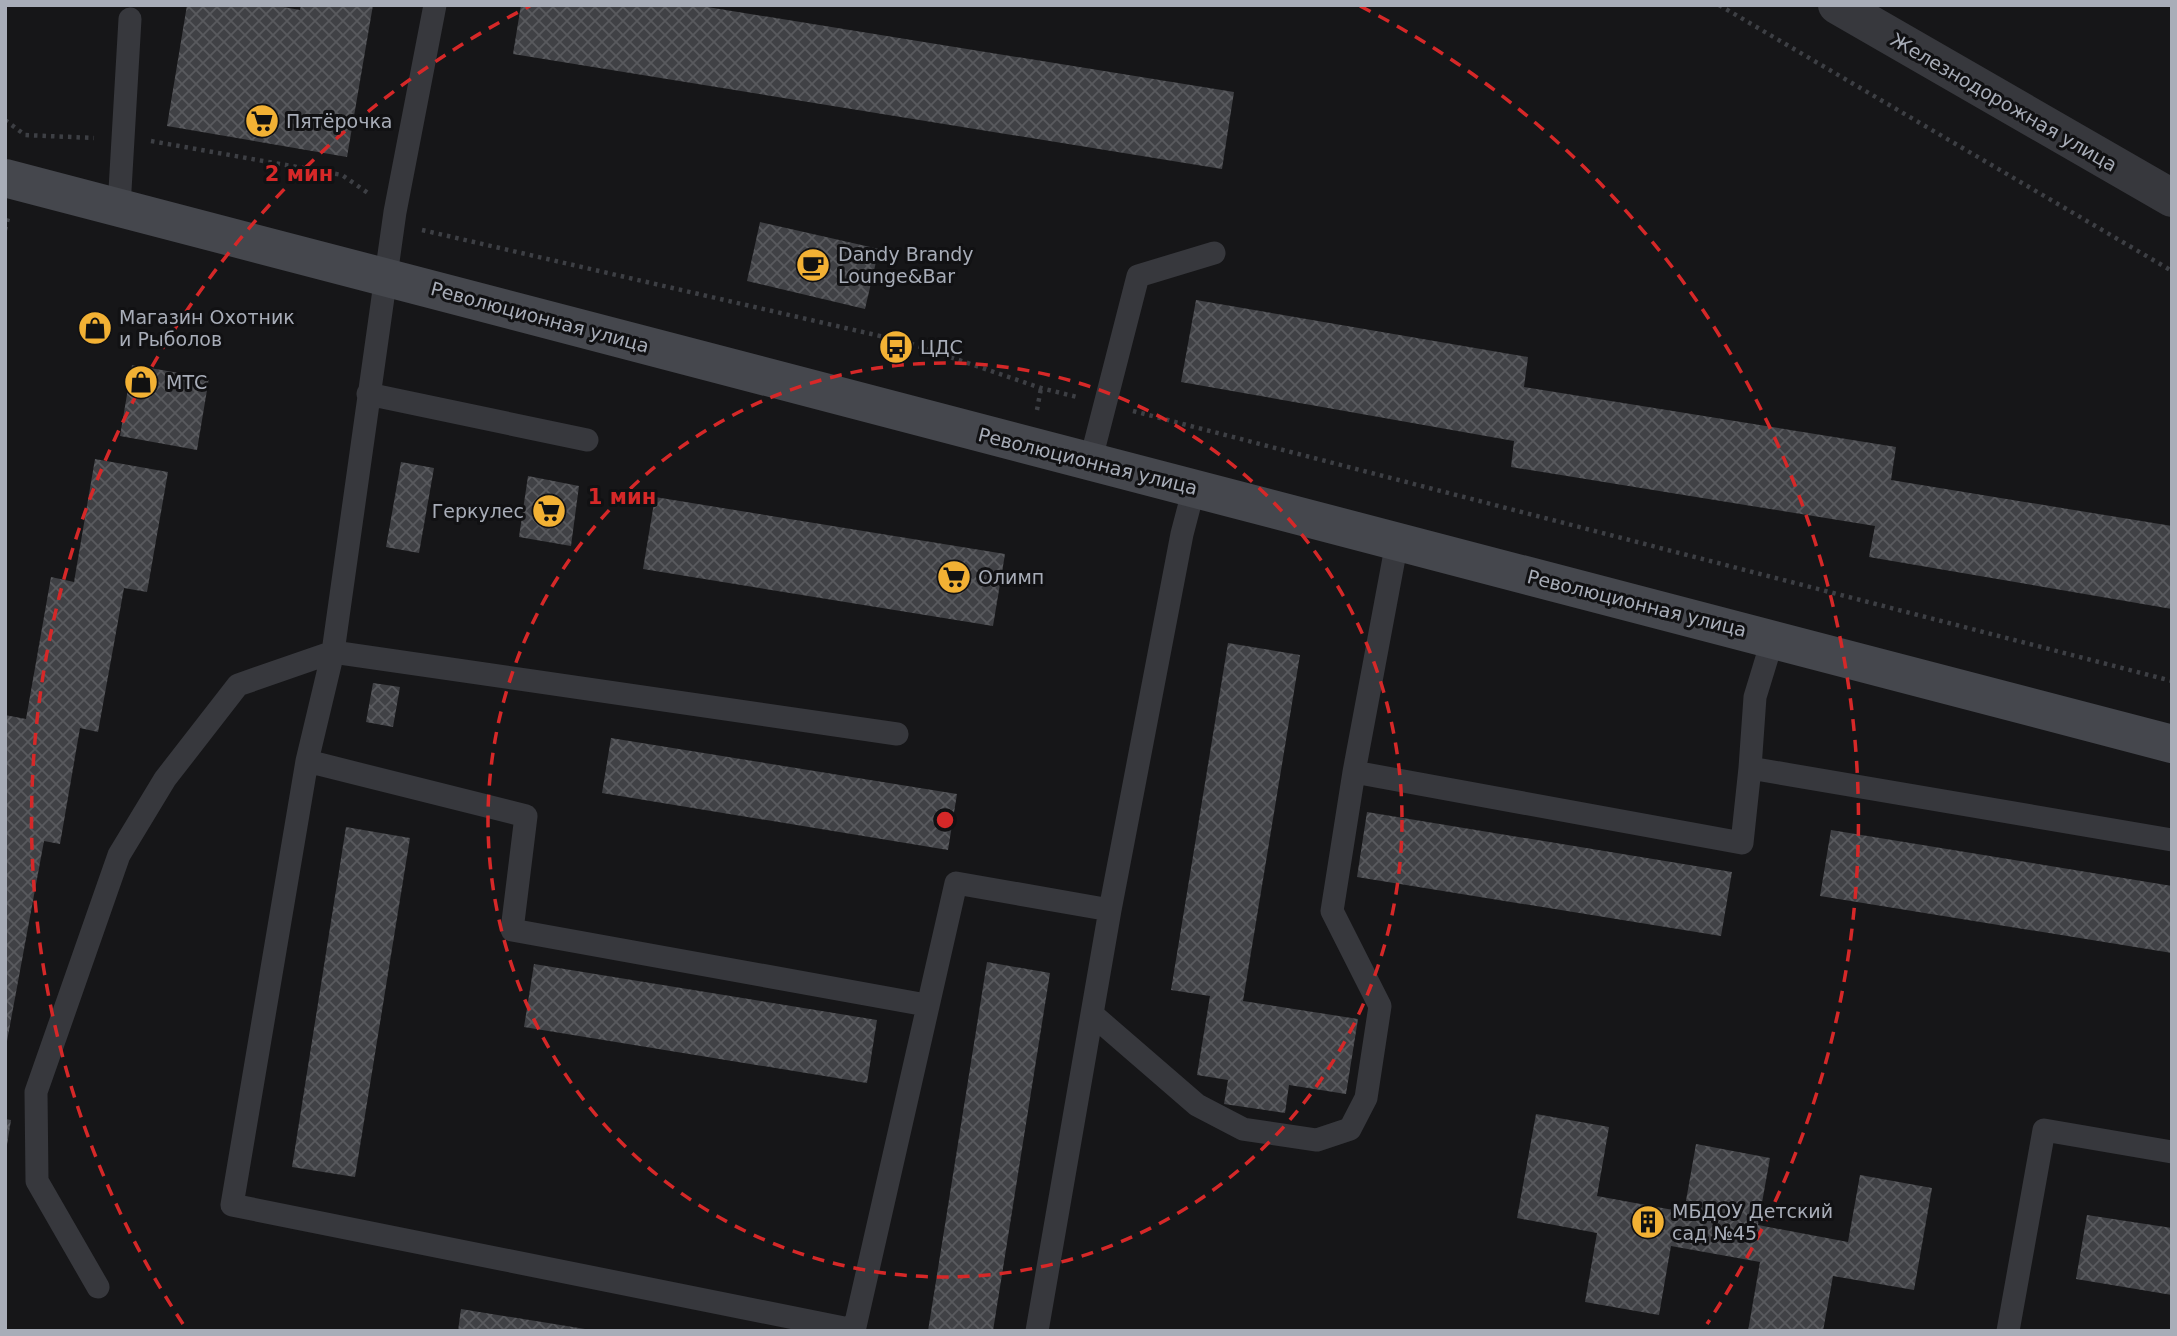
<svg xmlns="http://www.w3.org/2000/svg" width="2177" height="1336" viewBox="0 0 2177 1336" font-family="'DejaVu Sans',sans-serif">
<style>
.building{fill:url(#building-cross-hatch)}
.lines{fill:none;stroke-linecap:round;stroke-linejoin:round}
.path{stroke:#3d3f44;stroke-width:4.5;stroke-dasharray:3.5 5;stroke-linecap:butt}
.service{stroke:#37383d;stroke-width:23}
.tertiary{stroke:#37383d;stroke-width:38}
.secondary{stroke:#45474d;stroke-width:38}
.ring{fill:none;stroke:#d62828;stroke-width:3.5;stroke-dasharray:12 9}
.labels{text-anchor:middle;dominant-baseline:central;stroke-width:6;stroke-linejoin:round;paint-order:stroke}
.street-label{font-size:19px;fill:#a8adb8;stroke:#111113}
.poi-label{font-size:19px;fill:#a8adb8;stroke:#111113;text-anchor:start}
.centre{fill:#d62828;stroke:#111113;stroke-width:3.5}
.ring-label{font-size:21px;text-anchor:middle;font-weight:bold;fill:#d62828;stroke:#111113;stroke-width:6;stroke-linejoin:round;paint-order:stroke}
</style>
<defs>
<pattern id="building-cross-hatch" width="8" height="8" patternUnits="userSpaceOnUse" patternTransform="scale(1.75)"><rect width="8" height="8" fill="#404145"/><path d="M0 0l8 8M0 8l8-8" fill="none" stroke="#595a5e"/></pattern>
</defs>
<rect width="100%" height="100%" fill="#161618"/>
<path class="building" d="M 187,5 L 272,5 L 300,10 L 301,5 L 373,5 L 347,157 L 167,126 Z
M 521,5 L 695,5 L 1234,92 L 1222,169 L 513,54 Z
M 760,222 L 879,249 L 865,309 L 747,281 Z
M 1196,300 L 1528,357 L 1524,387 L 1896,447 L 1891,480 L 2172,526 L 2172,609 L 1869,557 L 1875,526 L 1511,467 L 1514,441 L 1181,382 Z
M 132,365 L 209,378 L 197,450 L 120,436 Z
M 95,459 L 168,472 L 147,592 L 124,588 L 98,732 L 80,728 L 60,844 L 44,841 L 5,1052 L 5,715 L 26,719 L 51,577 L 74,582 Z
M 401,462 L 434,468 L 419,553 L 386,547 Z
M 528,476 L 579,486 L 571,546 L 519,537 Z
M 655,497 L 1005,554 L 993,626 L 643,569 Z
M 1228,643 L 1300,655 L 1243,1001 L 1358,1019 L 1346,1094 L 1289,1085 L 1285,1113 L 1224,1104 L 1228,1080 L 1197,1075 L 1210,996 L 1171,990 Z
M 373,683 L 400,687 L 393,727 L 366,722 Z
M 611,738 L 957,794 L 948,850 L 602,793 Z
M 1367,812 L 1732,872 L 1721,936 L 1357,877 Z
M 346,827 L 410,838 L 355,1177 L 292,1167 Z
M 1831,830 L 2172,886 L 2172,953 L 1820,896 Z
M 987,962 L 1050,973 L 993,1331 L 928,1331 Z
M 534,964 L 877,1020 L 867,1083 L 524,1027 Z
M 1536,1114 L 1609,1127 L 1597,1196 L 1684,1212 L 1696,1144 L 1770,1158 L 1758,1225 L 1848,1242 L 1860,1175 L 1932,1188 L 1914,1290 L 1833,1276 L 1823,1331 L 1748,1331 L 1760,1262 L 1671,1246 L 1659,1315 L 1585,1302 L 1597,1233 L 1517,1218 Z
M 5,1119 L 11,1120 L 7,1145 L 5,1144 Z
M 2087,1215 L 2172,1228 L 2172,1295 L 2076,1279 Z
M 461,1309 L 585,1329 L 585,1331 L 458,1331 Z"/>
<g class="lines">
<path class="path" d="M 1719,5 L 2172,271
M 5,120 L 25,135 L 94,138
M 151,141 L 342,175 L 368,193
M 5,230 L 8,218
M 422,230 L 906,342 L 1041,388 L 1077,397
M 1037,410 L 1041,388
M 1133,411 L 2172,681"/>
<path class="service" d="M 435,5 L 395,212 L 333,652 L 307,761 L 232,1205 L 854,1330
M 119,207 L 130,19
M 368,394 L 587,440
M 1091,459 L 1138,276 L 1214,253
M 1773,638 L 1755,697 L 1750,768 L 2172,840
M 307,761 L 526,816 L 512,930 L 926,1005
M 1354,772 L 1742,843 L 1750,768
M 1093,1015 L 1197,1105 L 1243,1129 L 1317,1140 L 1350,1129 L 1366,1098 L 1380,1006 L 1332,911 L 1354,772 L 1397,542
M 98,1287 L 37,1181 L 36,1092 L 119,855 L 165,779 L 238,685 L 333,652 L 897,734
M 854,1331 L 956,883 L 1110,910
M 1037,1331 L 1110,910 L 1182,534 L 1194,488
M 2008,1331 L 2044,1130 L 2172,1152"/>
<path class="tertiary" d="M 1837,5 L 2172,198"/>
<path class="secondary" d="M 5,178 L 2172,744"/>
</g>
<g class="ring">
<circle cx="945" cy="820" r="457"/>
<path d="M183 1324A914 914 0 0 1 530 6M1360 6A914 914 0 0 1 1707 1324"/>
</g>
<defs>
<g id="supermarket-disc" transform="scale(1.75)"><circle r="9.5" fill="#f2b134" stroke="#111113"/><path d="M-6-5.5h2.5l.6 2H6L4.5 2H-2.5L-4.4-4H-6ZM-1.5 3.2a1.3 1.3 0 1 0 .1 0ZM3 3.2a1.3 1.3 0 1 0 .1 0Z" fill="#111"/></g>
<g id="cafe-disc" transform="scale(1.75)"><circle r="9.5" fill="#f2b134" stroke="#111113"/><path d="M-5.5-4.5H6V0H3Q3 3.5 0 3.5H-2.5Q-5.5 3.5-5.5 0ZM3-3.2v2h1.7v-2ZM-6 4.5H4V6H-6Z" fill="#111"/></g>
<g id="shop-disc" transform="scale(1.75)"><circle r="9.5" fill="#f2b134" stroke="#111113"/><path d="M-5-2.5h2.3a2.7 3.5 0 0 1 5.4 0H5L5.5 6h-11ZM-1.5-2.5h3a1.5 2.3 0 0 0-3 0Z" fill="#111"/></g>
<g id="bus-disc" transform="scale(1.75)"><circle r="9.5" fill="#f2b134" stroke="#111113"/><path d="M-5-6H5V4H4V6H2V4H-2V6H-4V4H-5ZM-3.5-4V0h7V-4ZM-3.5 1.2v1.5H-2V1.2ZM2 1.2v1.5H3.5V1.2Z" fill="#111"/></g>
<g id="building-disc" transform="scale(1.75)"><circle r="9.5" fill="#f2b134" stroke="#111113"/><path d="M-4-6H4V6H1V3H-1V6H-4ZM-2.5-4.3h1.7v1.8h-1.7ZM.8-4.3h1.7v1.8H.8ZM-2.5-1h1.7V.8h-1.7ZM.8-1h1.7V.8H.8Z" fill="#111"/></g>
</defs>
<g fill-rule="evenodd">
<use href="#supermarket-disc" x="262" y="121"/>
<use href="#cafe-disc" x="813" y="265"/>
<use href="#shop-disc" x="95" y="328"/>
<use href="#bus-disc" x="896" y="347"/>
<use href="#shop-disc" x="141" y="382"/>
<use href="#supermarket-disc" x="549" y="511"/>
<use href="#supermarket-disc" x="954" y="577"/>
<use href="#building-disc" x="1648" y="1222"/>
</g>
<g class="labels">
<g class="street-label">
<text transform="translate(2004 102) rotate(30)">Железнодорожная улица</text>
<text transform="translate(540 317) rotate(15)">Революционная улица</text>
<text transform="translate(1088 461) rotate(14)">Революционная улица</text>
<text transform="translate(1637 603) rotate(14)">Революционная улица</text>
</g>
<g class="poi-label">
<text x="286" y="121">Пятёрочка</text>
<text x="838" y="254">Dandy Brandy<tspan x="838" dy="22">Lounge&amp;Bar</tspan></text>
<text x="119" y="317">Магазин Охотник<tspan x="119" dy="22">и Рыболов</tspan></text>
<text x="920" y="347">ЦДС</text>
<text x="166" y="382">МТС</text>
<text x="524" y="511" text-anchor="end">Геркулес</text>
<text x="978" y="577">Олимп</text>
<text x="1672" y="1211">МБДОУ Детский<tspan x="1672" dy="22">сад №45</tspan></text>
</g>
</g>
<circle cx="945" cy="820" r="10" class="centre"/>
<g class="ring-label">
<text x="299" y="181">2 мин</text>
<text x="622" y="504">1 мин</text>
</g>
<rect width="2177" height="1336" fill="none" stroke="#a8adb8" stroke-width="14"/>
</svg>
